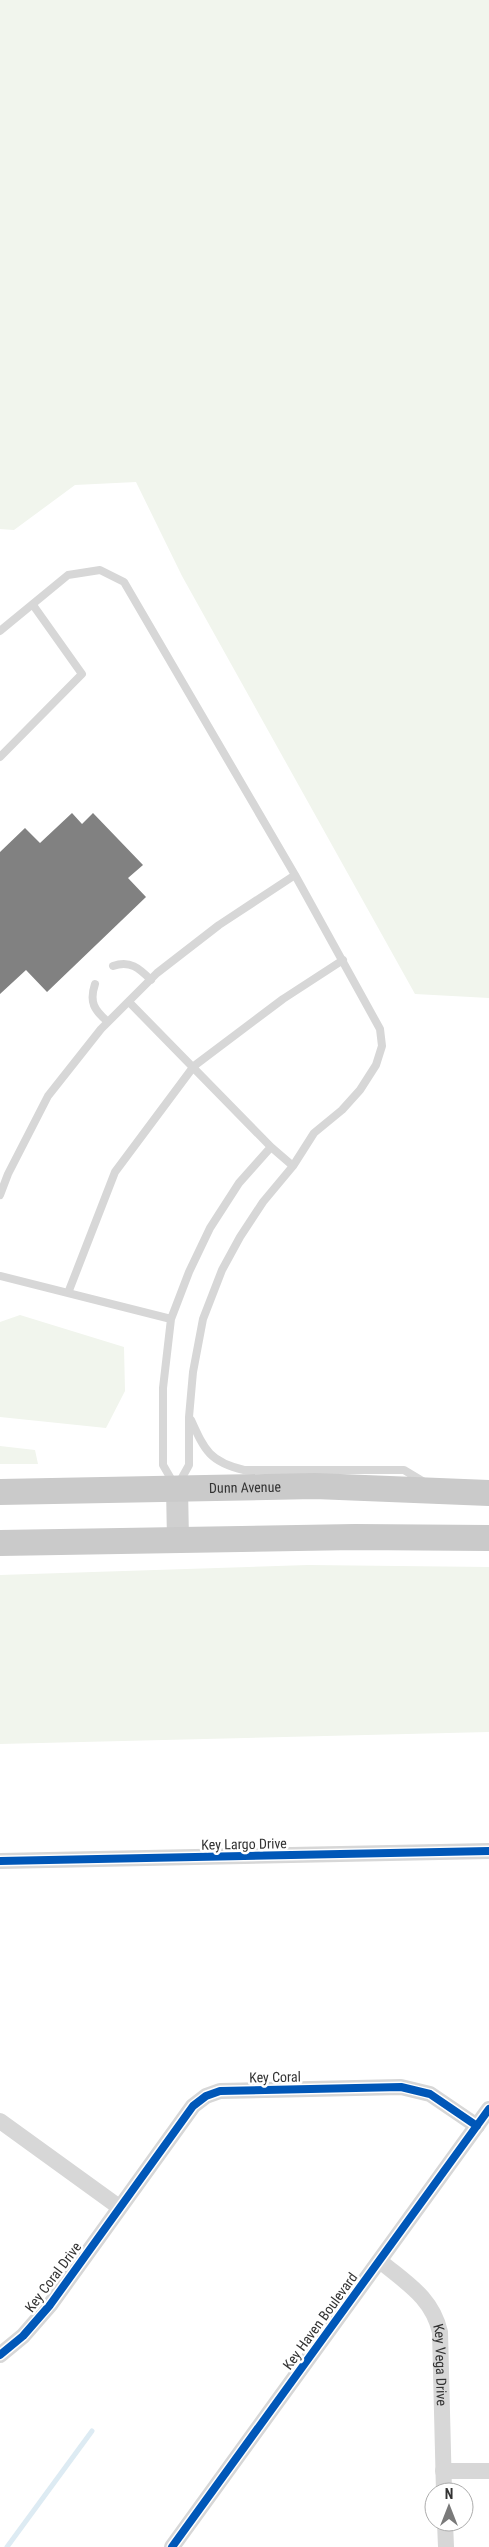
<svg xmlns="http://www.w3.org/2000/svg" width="489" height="2547" viewBox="0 0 489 2547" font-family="'Roboto Condensed',sans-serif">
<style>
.green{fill:#f1f5ed}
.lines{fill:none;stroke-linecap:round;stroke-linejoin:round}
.stream{stroke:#ddebf3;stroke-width:5}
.building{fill:#818181}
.service{stroke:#d7d7d7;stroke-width:8}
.minor{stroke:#d7d7d7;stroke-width:16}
.secondary{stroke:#d0d0d0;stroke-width:22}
.primary{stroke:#cacaca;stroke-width:26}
.cycleway-casing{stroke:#fff;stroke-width:11}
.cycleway{stroke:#0057b8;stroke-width:8}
.labels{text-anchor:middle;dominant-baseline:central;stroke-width:5;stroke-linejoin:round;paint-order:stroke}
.street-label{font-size:14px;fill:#333;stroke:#fff}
</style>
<rect width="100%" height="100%" fill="#fff"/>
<path class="green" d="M 0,0 L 489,0 L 489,998 L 415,994 L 182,576 L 136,482 L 75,485 L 14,530 L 0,529 Z
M 20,1315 L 124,1347 L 125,1391 L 106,1428 L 0,1417 L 0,1322 Z
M 0,1446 L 35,1450 L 38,1464 L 0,1464 Z
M 308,1565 L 489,1567 L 489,1732 L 0,1744 L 0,1575 Z"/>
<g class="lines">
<path class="stream" d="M 7,2547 L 92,2431"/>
</g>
<path class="building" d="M 72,813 L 82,824 L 93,813 L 143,865 L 128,878 L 146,897 L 47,992 L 26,970 L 0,994 L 0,852 L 25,828 L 40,843 Z"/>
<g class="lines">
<path class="service" d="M 0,631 L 68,575 L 100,570 L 124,582 L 295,875 L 380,1029 L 382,1046 L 376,1065 L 360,1090 L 342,1110 L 314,1133 L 293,1166 L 263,1202 L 240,1237 L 222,1270 L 203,1319 L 193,1372 L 189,1417 L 189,1465 L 179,1483
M 0,757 L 82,674 L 33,605
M 113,966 C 130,960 139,968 151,980
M 95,984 C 89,1002 94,1010 108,1022
M 129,1002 L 271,1147 L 293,1166
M 0,1195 L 8,1174 L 48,1096 L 101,1029 L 157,973 L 219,925 L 295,875
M 0,1276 L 171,1319
M 68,1293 L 115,1172 L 194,1066 L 283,999 L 343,960
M 191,1420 C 205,1451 210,1462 244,1470 L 404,1470 L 424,1482
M 174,1484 L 163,1465 L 163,1388 L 171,1319 L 189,1272 L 210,1228 L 239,1183 L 271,1147"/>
<g class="minor">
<path d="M 0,1861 L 489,1851"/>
<path d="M 0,2121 L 119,2207"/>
<path id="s1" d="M 380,2261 C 406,2283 432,2297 440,2332 L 444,2492"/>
<path d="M 0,2355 L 23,2336 L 50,2305 L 193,2106 L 206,2096 L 220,2091 L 401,2087 L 430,2094 L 477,2126"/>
<path d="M 443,2471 L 489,2471"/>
<path d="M 445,2522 L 446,2547"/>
<path d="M 172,2547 L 489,2109"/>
</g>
<path class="secondary" d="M 177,1487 L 178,1540"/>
<g class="primary">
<path id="s2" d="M 0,1492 L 315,1486 L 489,1493"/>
<path d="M 0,1543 L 355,1537 L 489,1538"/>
</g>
<g class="cycleway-casing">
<path id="cycleway" d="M 0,1861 L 489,1851
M 0,2355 L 23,2336 L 50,2305 L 193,2106 L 206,2096 L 220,2091 L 401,2087 L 430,2094 L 477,2126
M 172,2547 L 489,2109"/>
</g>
<use href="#cycleway" class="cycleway"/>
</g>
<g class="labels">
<g class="street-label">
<text stroke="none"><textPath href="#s2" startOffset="245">Dunn Avenue</textPath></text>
<text transform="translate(244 1844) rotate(-1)">Key Largo Drive</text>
<text transform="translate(275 2077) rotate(-1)">Key Coral</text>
<text transform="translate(53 2277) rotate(-53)">Key Coral Drive</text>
<text transform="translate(320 2321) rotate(-54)">Key Haven Boulevard</text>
<text stroke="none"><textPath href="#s1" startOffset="128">Key Vega Drive</textPath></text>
</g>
</g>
<g transform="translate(449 2507)"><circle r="24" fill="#ffffff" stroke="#adadad"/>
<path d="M0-4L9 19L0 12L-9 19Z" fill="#7a7a7a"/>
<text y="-8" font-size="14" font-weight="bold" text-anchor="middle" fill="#333333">N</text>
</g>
</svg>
